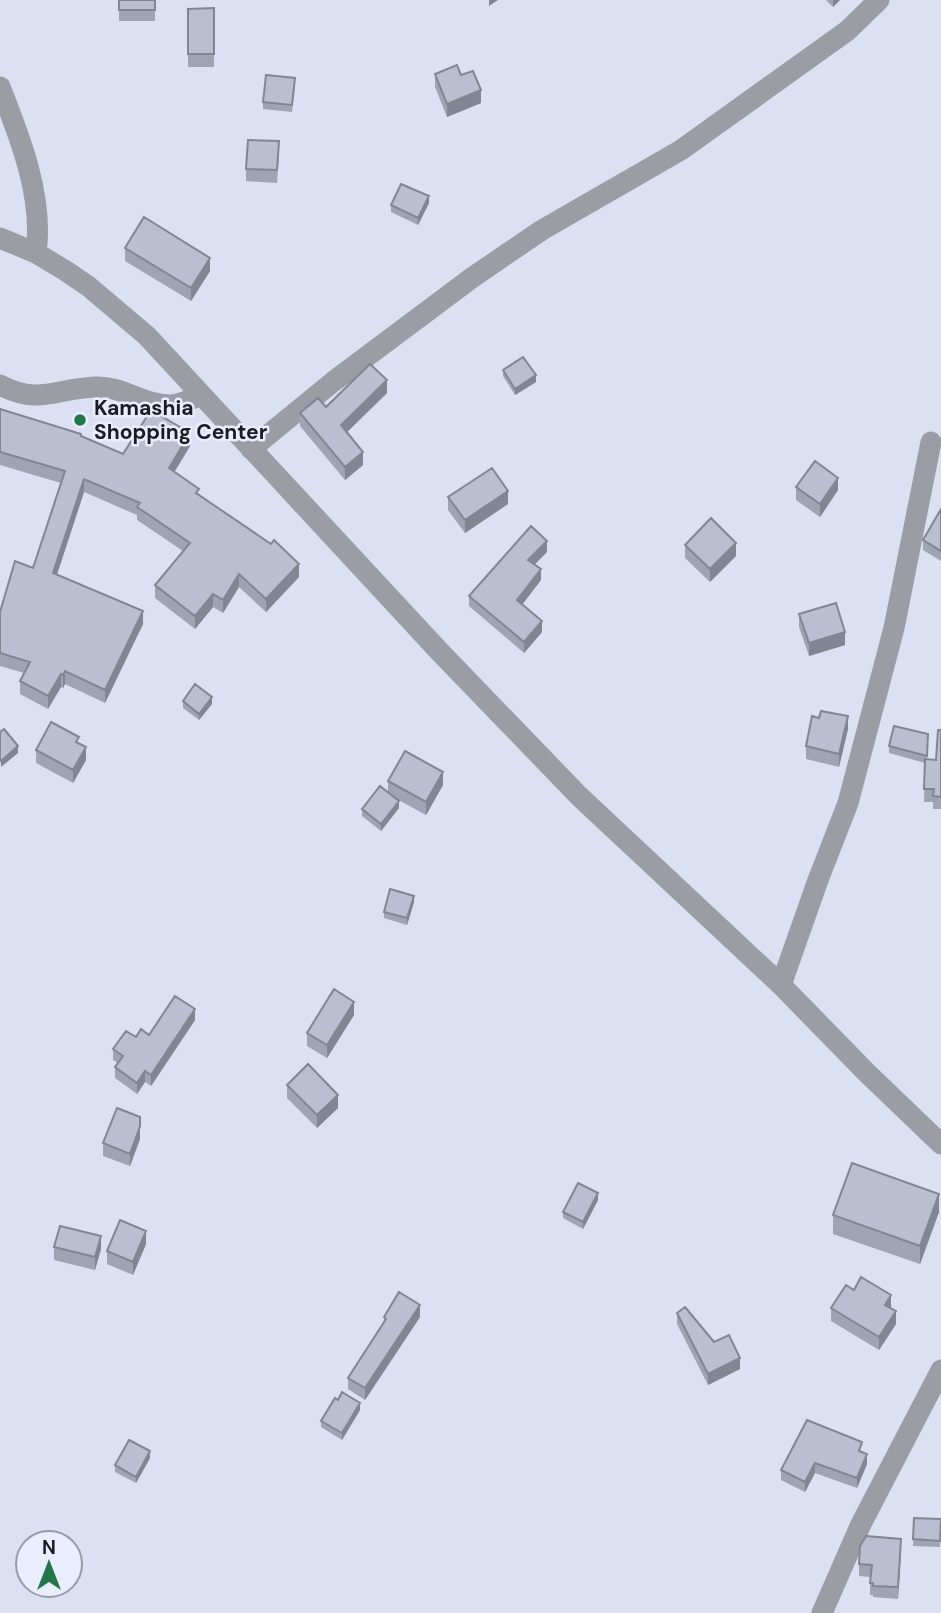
<svg xmlns="http://www.w3.org/2000/svg" width="941" height="1613" viewBox="0 0 941 1613" font-family="'DM Sans',sans-serif">
<style>
.lines{fill:none;stroke-linecap:round;stroke-linejoin:round}
.minor{stroke:#9b9da5;stroke-width:21}
.wall{fill:#a0a3b3}
.shaded-wall{fill:#828592}
.building{fill:#babed0;stroke:#828592;stroke-width:2}
.poi-dot{fill:#237647;stroke:#eaedfd;stroke-width:2.5}
.labels{text-anchor:middle;dominant-baseline:central;stroke-width:5;stroke-linejoin:round;paint-order:stroke}
.poi-label{font-size:21px;font-weight:bold;fill:#1b1c23;stroke:#eaedfd;text-anchor:start}
</style>
<rect width="100%" height="100%" fill="#dbe0f3"/>
<g class="lines">
<path class="minor" d="M 0,87 C 20,137 44,198 36,253
M 0,238 L 36,253 L 66,271 L 88,286 L 147,336 L 439,651 L 579,796 L 781,985 L 867,1073 L 941,1144
M 0,385 C 40,406 56,388 96,387 C 122,386 143,405 170,405 C 180,405 192,399 201,395
M 251,449 L 334,381 L 473,277 L 542,230 L 681,150 L 847,31 L 879,0
M 781,985 L 818,880 L 848,803 L 894,628 L 931,442
M 822,1613 L 861,1524 L 941,1370"/>
</g>
<path class="wall" d="M 119,0 L 155,0 L 155,21 L 119,21 Z
M 826,0 L 840,0 L 833,7 Z
M 214,8 L 214,67 L 188,67 L 188,9 Z
M 435,74 L 461,75 L 481,103 L 447,117 L 435,87 Z
M 295,85 L 292,112 L 263,109 L 263,102 Z
M 279,154 L 277,183 L 246,181 L 246,169 Z
M 429,203 L 418,225 L 391,212 L 391,205 Z
M 125,248 L 210,271 L 191,301 L 125,261 Z
M 503,370 L 536,382 L 515,395 L 503,376 Z
M 387,393 L 347,432 L 363,465 L 345,480 L 300,426 L 300,413 Z
M 0,409 L 81,436 L 123,454 L 190,446 L 174,472 L 199,494 L 299,577 L 266,612 L 239,587 L 223,613 L 213,607 L 195,629 L 155,598 L 155,585 L 183,551 L 137,520 L 137,515 L 84,492 L 57,575 L 143,624 L 105,703 L 65,684 L 63,688 L 61,687 L 48,709 L 20,694 L 20,681 L 24,673 L 0,666 L 0,612 L 33,568 L 61,483 L 0,465 Z
M 796,487 L 838,490 L 820,517 L 796,500 Z
M 448,497 L 508,504 L 465,533 L 448,510 Z
M 941,509 L 941,561 L 923,550 L 923,540 Z
M 685,545 L 736,556 L 710,582 L 685,558 Z
M 547,552 L 535,564 L 541,580 L 522,605 L 542,632 L 524,653 L 469,606 L 469,596 Z
M 799,614 L 845,645 L 809,656 L 799,627 Z
M 183,701 L 212,704 L 199,720 L 183,708 Z
M 819,718 L 848,729 L 839,767 L 806,759 L 806,746 Z
M 941,730 L 941,809 L 933,809 L 933,802 L 924,802 L 925,763 L 889,753 L 889,746 L 928,734 L 927,760 L 936,760 Z
M 79,743 L 86,760 L 73,783 L 36,763 L 36,750 Z
M 388,781 L 443,785 L 426,815 L 395,798 L 399,808 L 381,831 L 362,816 L 362,809 L 388,792 Z
M 414,902 L 407,925 L 384,918 L 384,912 Z
M 354,1015 L 327,1058 L 307,1046 L 307,1033 Z
M 195,1020 L 151,1086 L 145,1082 L 137,1094 L 115,1078 L 115,1067 L 118,1063 L 113,1060 L 113,1049 L 136,1037 L 149,1035 Z
M 287,1085 L 338,1108 L 317,1128 L 287,1098 Z
M 140,1139 L 130,1166 L 103,1156 L 103,1143 Z
M 598,1200 L 583,1229 L 563,1218 L 563,1212 Z
M 939,1212 L 920,1264 L 833,1234 L 833,1215 Z
M 146,1244 L 133,1275 L 107,1264 L 107,1251 Z
M 54,1247 L 101,1249 L 95,1270 L 54,1260 Z
M 854,1290 L 891,1308 L 896,1324 L 879,1350 L 831,1321 L 831,1308 Z
M 677,1313 L 714,1342 L 740,1369 L 708,1385 L 677,1324 Z
M 384,1317 L 420,1317 L 365,1400 L 348,1389 L 348,1378 L 384,1322 Z
M 338,1400 L 360,1410 L 342,1440 L 321,1427 L 321,1421 Z
M 862,1452 L 867,1464 L 857,1488 L 815,1473 L 805,1492 L 781,1480 L 781,1470 Z
M 150,1458 L 136,1483 L 115,1472 L 115,1465 Z
M 914,1518 L 941,1519 L 940,1547 L 913,1546 Z
M 901,1551 L 898,1599 L 873,1597 L 873,1595 L 870,1595 L 870,1577 L 859,1576 L 859,1564 Z"/>
<path class="shaded-wall" d="M 489,0 L 498,0 L 489,6 Z
M 833,0 L 840,0 L 833,7 Z
M 481,90 L 481,103 L 447,117 L 447,104 Z
M 429,196 L 429,203 L 418,225 L 418,218 Z
M 210,258 L 210,271 L 191,301 L 191,288 Z
M 536,375 L 536,382 L 515,395 L 515,389 Z
M 387,380 L 387,393 L 341,438 L 341,425 Z
M 190,433 L 190,446 L 169,481 L 169,468 Z
M 363,452 L 363,465 L 345,480 L 345,467 Z
M 838,478 L 838,490 L 820,517 L 820,504 Z
M 84,479 L 84,492 L 53,586 L 53,573 Z
M 508,491 L 508,504 L 465,533 L 465,520 Z
M 547,541 L 547,552 L 528,571 L 528,560 Z
M 736,543 L 736,556 L 710,582 L 710,569 Z
M 299,564 L 299,577 L 266,612 L 266,599 Z
M 541,569 L 541,580 L 517,611 L 517,600 Z
M 239,574 L 239,587 L 223,613 L 223,600 Z
M 213,594 L 213,607 L 195,629 L 195,616 Z
M 143,611 L 143,624 L 105,703 L 105,690 Z
M 542,621 L 542,632 L 524,653 L 524,642 Z
M 845,632 L 845,645 L 809,656 L 809,643 Z
M 65,671 L 65,684 L 63,688 L 63,675 Z
M 61,674 L 61,687 L 48,709 L 48,696 Z
M 212,697 L 212,704 L 199,720 L 199,714 Z
M 848,716 L 848,729 L 839,767 L 839,754 Z
M 18,746 L 18,753 L 1,767 L 1,761 Z
M 86,747 L 86,760 L 73,783 L 73,770 Z
M 443,772 L 443,785 L 426,815 L 426,802 Z
M 399,801 L 399,808 L 381,831 L 381,824 Z
M 414,896 L 414,902 L 407,925 L 407,918 Z
M 354,1002 L 354,1015 L 327,1058 L 327,1045 Z
M 195,1009 L 195,1020 L 151,1086 L 151,1075 Z
M 145,1071 L 145,1082 L 137,1094 L 137,1083 Z
M 338,1095 L 338,1108 L 317,1128 L 317,1115 Z
M 140,1126 L 140,1139 L 130,1166 L 130,1154 Z
M 598,1193 L 598,1200 L 583,1229 L 583,1222 Z
M 939,1194 L 939,1212 L 920,1264 L 920,1246 Z
M 146,1231 L 146,1244 L 133,1275 L 133,1262 Z
M 101,1236 L 101,1249 L 95,1270 L 95,1257 Z
M 891,1295 L 891,1308 L 885,1305 Z
M 420,1305 L 420,1317 L 365,1400 L 365,1388 Z
M 896,1311 L 896,1324 L 879,1350 L 879,1337 Z
M 740,1358 L 740,1369 L 708,1385 L 708,1374 Z
M 360,1403 L 360,1410 L 342,1440 L 342,1433 Z
M 150,1451 L 150,1458 L 136,1483 L 136,1477 Z
M 867,1454 L 867,1464 L 857,1488 L 857,1478 Z
M 815,1463 L 815,1473 L 805,1492 L 805,1482 Z
M 901,1539 L 901,1551 L 898,1599 L 898,1587 Z"/>
<path class="building" d="M 119,0 L 155,0 L 155,10 L 119,10 Z
M 214,8 L 214,54 L 188,54 L 188,9 Z
M 457,65 L 461,75 L 473,71 L 481,90 L 447,104 L 435,74 Z
M 266,75 L 295,78 L 292,105 L 263,102 Z
M 248,140 L 279,141 L 277,170 L 246,169 Z
M 401,184 L 429,196 L 418,218 L 391,205 Z
M 144,217 L 210,258 L 191,288 L 125,248 Z
M 523,357 L 536,375 L 515,389 L 503,370 Z
M 370,364 L 387,380 L 341,425 L 363,452 L 345,467 L 300,413 L 318,398 L 326,407 Z
M 0,409 L 81,434 L 81,436 L 123,454 L 151,410 L 190,433 L 169,468 L 199,489 L 196,493 L 271,544 L 274,540 L 299,564 L 266,599 L 239,574 L 223,600 L 213,594 L 195,616 L 155,585 L 190,543 L 137,507 L 140,503 L 84,479 L 53,573 L 143,611 L 105,690 L 65,671 L 63,675 L 61,674 L 48,696 L 20,681 L 30,662 L 0,653 L 0,612 L 15,561 L 33,568 L 65,471 L 0,452 Z
M 815,461 L 838,478 L 820,504 L 796,487 Z
M 492,468 L 508,491 L 465,520 L 448,497 Z
M 941,509 L 941,551 L 923,540 Z
M 711,518 L 736,543 L 710,569 L 685,545 Z
M 531,526 L 547,541 L 528,560 L 541,569 L 517,600 L 542,621 L 524,642 L 469,596 Z
M 836,603 L 845,632 L 809,643 L 799,614 Z
M 195,684 L 212,697 L 199,714 L 183,701 Z
M 821,711 L 848,716 L 839,754 L 806,746 L 812,716 L 819,718 Z
M 51,722 L 79,737 L 76,742 L 86,747 L 73,770 L 36,750 Z
M 894,726 L 928,734 L 927,756 L 889,746 Z
M 4,729 L 18,746 L 1,761 L 0,759 L 0,732 Z
M 938,730 L 941,730 L 941,797 L 933,796 L 934,789 L 924,789 L 925,759 L 936,760 Z
M 405,751 L 443,772 L 426,802 L 388,781 Z
M 380,786 L 399,801 L 381,824 L 362,809 Z
M 390,889 L 414,896 L 407,918 L 384,912 Z
M 334,989 L 354,1002 L 327,1045 L 307,1033 Z
M 175,996 L 195,1009 L 151,1075 L 145,1071 L 137,1083 L 115,1067 L 123,1056 L 113,1049 L 126,1031 L 136,1037 L 141,1029 L 149,1035 Z
M 308,1064 L 338,1095 L 317,1115 L 287,1085 Z
M 117,1108 L 140,1117 L 140,1126 L 130,1154 L 103,1143 Z
M 852,1163 L 939,1194 L 920,1246 L 833,1215 Z
M 578,1183 L 598,1193 L 583,1222 L 563,1212 Z
M 120,1220 L 146,1231 L 133,1262 L 107,1251 Z
M 60,1226 L 101,1236 L 95,1257 L 54,1247 Z
M 861,1277 L 891,1295 L 885,1305 L 896,1311 L 879,1337 L 831,1308 L 846,1285 L 854,1290 Z
M 399,1292 L 420,1305 L 365,1388 L 348,1378 L 386,1319 L 384,1317 Z
M 685,1307 L 714,1342 L 729,1335 L 740,1358 L 708,1374 L 677,1313 Z
M 342,1392 L 360,1403 L 342,1433 L 321,1421 L 335,1398 L 338,1400 Z
M 807,1420 L 862,1442 L 859,1451 L 867,1454 L 857,1478 L 815,1463 L 805,1482 L 781,1470 Z
M 129,1440 L 150,1451 L 136,1477 L 115,1465 Z
M 914,1518 L 941,1519 L 940,1541 L 913,1539 Z
M 866,1536 L 901,1539 L 898,1587 L 873,1586 L 873,1583 L 870,1583 L 872,1565 L 859,1564 L 860,1546 Z"/>
<circle class="poi-dot" cx="80" cy="420" r="7"/>
<g class="labels">
<g class="poi-label">
<text x="94" y="408">Kamashia<tspan x="94" dy="24">Shopping Center</tspan></text>
</g>
</g>
<g transform="translate(49 1564)"><circle r="33" fill="#eaedfd" stroke="#9799a6" stroke-width="2"/>
<path d="M0-5L12 26L0 18L-12 26Z" fill="#237647"/>
<text y="-10" font-size="19" font-weight="bold" text-anchor="middle" fill="#1b1c23">N</text>
</g>
</svg>
